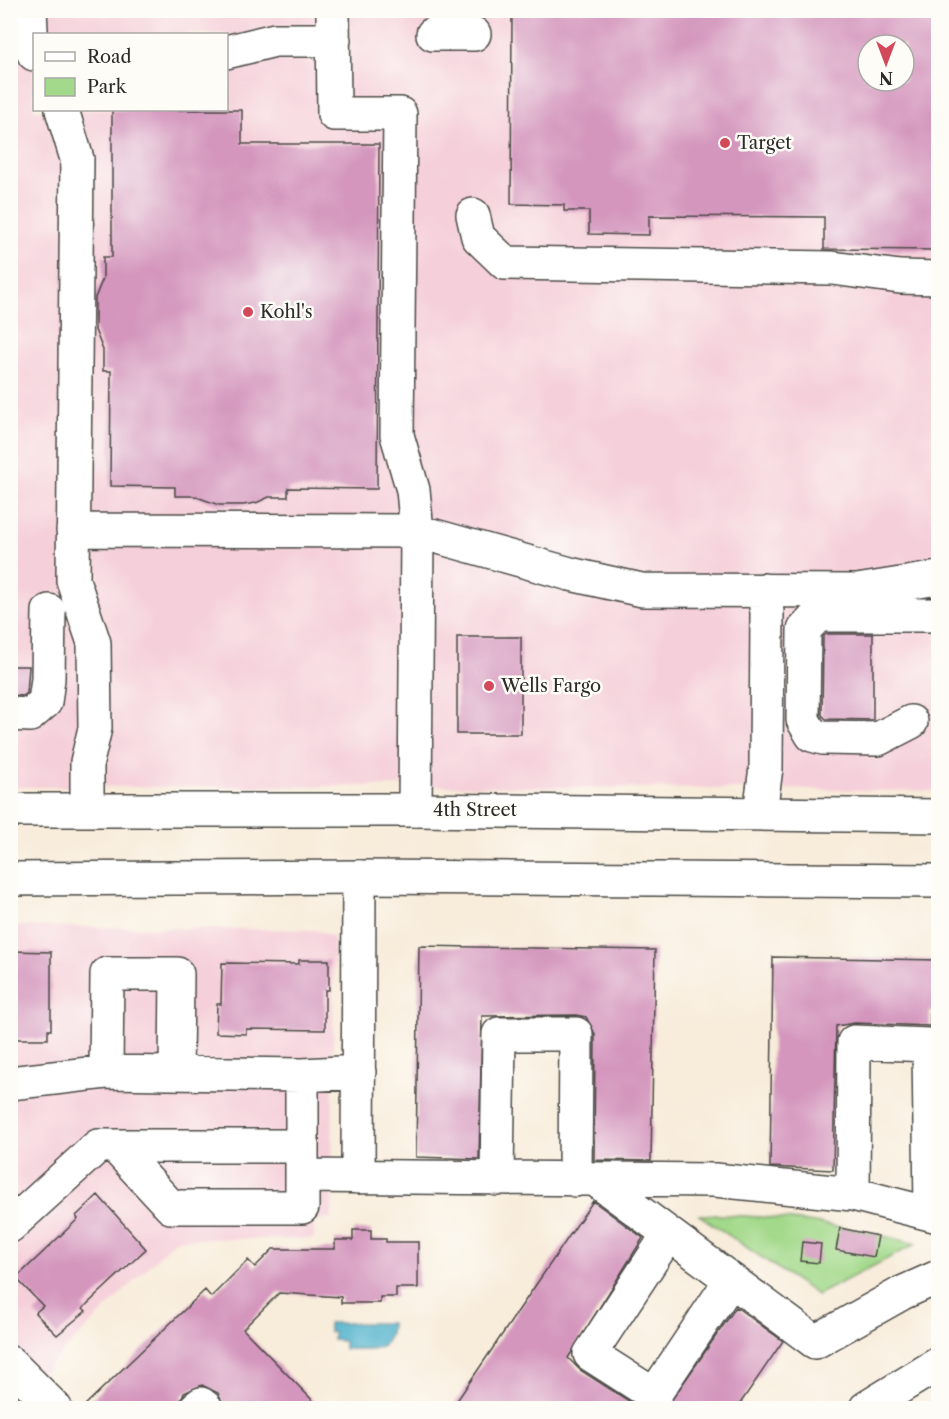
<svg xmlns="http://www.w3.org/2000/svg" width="949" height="1419" viewBox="0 0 949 1419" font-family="'Libre Caslon Text',serif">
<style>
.built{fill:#f5cfd9;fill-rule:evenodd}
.green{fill:#a3d98a;stroke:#67825a;stroke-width:1.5}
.water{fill:#4cb0cb;stroke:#3c6e7b;stroke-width:1.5}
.building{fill:#d496bd;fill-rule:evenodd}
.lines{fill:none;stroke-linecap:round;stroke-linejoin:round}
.minor-casing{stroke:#4a4845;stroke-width:36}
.major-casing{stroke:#4a4845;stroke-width:36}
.minor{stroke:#fff;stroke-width:33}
.major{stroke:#fff;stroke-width:33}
.poi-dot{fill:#d1495b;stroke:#fdfcf7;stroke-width:2}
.labels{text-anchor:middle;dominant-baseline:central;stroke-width:5;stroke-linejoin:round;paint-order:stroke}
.poi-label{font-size:18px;fill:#2b2b2b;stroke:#fdfcf7;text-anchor:start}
.street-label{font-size:18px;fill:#2b2b2b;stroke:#fdfcf7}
</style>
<rect width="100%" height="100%" fill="#fdfcf7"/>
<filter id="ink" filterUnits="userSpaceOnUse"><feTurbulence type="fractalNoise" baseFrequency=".0167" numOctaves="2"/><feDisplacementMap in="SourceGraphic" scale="12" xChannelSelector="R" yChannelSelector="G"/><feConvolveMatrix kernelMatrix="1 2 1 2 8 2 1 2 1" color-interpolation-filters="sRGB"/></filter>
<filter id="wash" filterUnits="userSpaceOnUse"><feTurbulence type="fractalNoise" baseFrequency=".008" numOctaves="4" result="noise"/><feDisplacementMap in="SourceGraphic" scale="24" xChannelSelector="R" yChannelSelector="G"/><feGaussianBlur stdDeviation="1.35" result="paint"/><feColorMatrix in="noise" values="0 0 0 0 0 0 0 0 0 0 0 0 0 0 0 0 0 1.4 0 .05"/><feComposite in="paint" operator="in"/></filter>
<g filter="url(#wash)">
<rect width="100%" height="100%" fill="#f8ecda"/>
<path class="built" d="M 10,11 L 938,11 L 938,791 L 435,786 L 11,787 ZM 34,34 L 226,34 L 226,110 L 34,110 ZM 868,45 L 904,45 L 904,81 L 868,81 Z
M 11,926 L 316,930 L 334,937 L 332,1219 L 314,1220 L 314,1239 L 176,1239 L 11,1404 Z"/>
<path class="green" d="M 699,1215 C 773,1214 844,1225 916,1244 L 817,1295 Z"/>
<path class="water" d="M 329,1323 L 391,1323 C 391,1355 367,1349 344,1349 L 344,1341 L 333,1340 L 333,1332 L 329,1332 Z"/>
<g id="blocks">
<path class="building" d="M 512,10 L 939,10 L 939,250 L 824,249 L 824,217 L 649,216 L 649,235 L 589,234 L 589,211 L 564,211 L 564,205 L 511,204 ZM 868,45 L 904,45 L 904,81 L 868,81 Z
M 112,110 L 242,110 L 242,144 L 379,144 L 377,489 L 288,488 L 288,497 L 269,497 L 256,503 L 243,505 L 219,505 L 194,496 L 175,496 L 175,487 L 110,486 L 111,371 L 103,371 L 103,350 L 95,330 L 95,298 L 103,278 L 103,257 L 112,257 Z
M 826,634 L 873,634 L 873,720 L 826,719 L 822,715 L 823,637 Z
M 457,637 L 521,637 L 521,734 L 457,734 Z
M 10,666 L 29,666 L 27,693 L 23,696 L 10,695 Z
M 419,946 L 655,950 L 651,1161 L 594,1160 L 595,1034 L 586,1017 L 576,1015 L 482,1016 L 479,1159 L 416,1157 Z
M 10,951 L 51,952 L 51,1030 L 48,1030 L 48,1039 L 10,1039 Z
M 773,957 L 939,960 L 939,1011 L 930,1011 L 930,1026 L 855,1023 L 836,1026 L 833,1170 L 770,1167 Z
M 299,960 L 329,960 L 329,990 L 325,990 L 325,1030 L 246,1029 L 246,1034 L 216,1033 L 217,1004 L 221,1004 L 222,963 L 299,964 Z
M 98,1195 L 146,1249 L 83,1308 L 86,1311 L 57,1335 L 35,1313 L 43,1306 L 16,1278 L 78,1219 L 76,1216 Z
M 593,1201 L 643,1238 L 568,1358 L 580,1370 L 640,1408 L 452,1408 Z
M 840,1228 L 878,1236 L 874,1257 L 836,1250 Z
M 353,1230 L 371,1230 L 371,1239 L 386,1239 L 386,1242 L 418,1242 L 418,1288 L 396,1288 L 396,1297 L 380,1297 L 380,1303 L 341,1303 L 341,1297 L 279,1293 L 243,1329 L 320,1408 L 224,1408 L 218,1393 L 202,1385 L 184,1393 L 178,1408 L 82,1408 L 205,1290 L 211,1297 L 248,1260 L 255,1267 L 273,1249 L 335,1249 L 335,1240 L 353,1240 Z
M 802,1242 L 821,1244 L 819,1263 L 800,1261 Z
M 736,1307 L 783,1341 L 737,1408 L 666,1408 Z"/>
</g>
</g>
<g filter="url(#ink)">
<use href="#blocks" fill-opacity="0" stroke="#4a4845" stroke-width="1.5"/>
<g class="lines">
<g class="minor-casing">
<path id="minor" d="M 30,10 L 32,49 L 34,54
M 333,10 L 334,114 L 400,114 L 397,435 L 413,490 L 417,531 L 415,810
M 433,34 L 474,34
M 226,52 L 275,40 L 334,40
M 62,110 L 77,159 L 73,580 L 94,643 L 95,728 L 87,762 L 87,808
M 473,215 L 478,237 L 505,263 L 832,268 L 900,277 L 938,278
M 73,530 L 417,531 L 570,574 L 642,590 L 857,591 L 938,578
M 10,714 L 30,715 L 45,702 L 48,679 L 49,611
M 911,722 L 878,739 L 823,738 L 812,735 L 803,720 L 804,630 L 816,617 L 824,615 L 938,615
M 760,812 L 766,768 L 767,612 L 763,590
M 106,1072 L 107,974 L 177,974 L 176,1073
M 10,1083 L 106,1072 L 302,1075 L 359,1072
M 115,1146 L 171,1207 L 302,1207 L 302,1075
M 302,1176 L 715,1180 L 853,1194 L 938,1216
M 358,1177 L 359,877
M 497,1179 L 499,1034 L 576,1034 L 575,1180
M 596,1180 L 815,1342 L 902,1293 L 938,1277
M 853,1194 L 854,1042 L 929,1045 L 931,1212
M 10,1226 L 98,1146 L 302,1146
M 668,1235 L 590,1354 L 654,1395 L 731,1280
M 10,1363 L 55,1408
M 196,1408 L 201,1404 L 206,1408
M 866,1408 L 938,1364"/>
</g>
<g class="major-casing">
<path id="major" d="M 10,810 L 415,810 L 938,816
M 10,879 L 359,877 L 938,881"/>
</g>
<use href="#minor" class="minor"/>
<use href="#major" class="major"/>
</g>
</g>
<g class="poi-dot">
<circle cx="725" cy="143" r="6"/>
<circle cx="248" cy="312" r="6"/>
<circle cx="489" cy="686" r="6"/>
</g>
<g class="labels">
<g class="poi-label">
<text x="737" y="143">Target</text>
<text x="260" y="312">Kohl's</text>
<text x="501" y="686">Wells Fargo</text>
</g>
<g class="street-label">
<text x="475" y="810">4th Street</text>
</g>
</g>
<rect width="949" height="1419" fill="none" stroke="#fdfcf7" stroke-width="36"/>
<rect x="33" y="33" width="195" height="78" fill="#fdfcf7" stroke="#a9a8a5" stroke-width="1.5"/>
<rect x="45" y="52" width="30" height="9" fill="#ffffff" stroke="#a9a8a5" stroke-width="1.5"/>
<text x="87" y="63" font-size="18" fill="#2b2b2b">Road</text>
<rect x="45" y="78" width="30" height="18" fill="#a3d98a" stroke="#a9a8a5" stroke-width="1.5"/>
<text x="87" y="93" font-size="18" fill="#2b2b2b">Park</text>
<g transform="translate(886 63) rotate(180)"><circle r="28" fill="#fdfcf7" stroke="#a9a8a5" stroke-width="1.5"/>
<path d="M0-4.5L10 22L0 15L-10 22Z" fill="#d1495b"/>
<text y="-9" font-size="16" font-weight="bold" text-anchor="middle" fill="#2b2b2b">N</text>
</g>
</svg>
